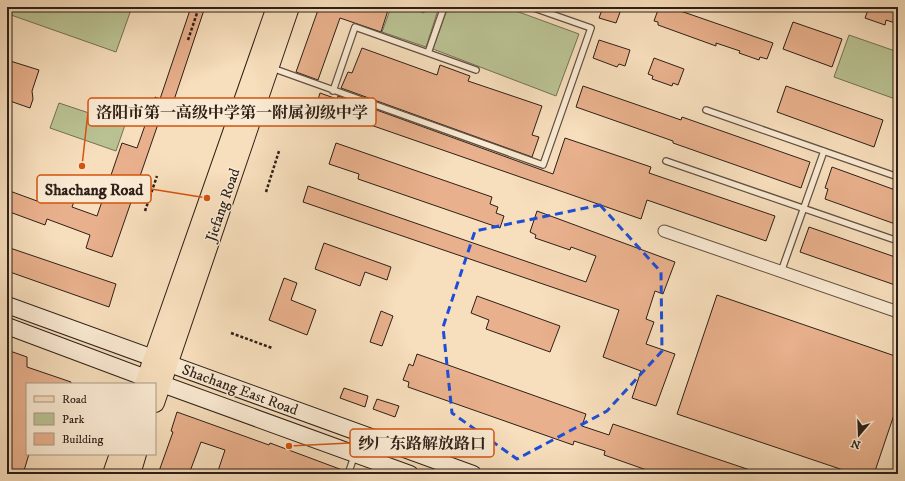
<svg xmlns="http://www.w3.org/2000/svg" width="905" height="481" viewBox="0 0 905 481" font-family="'IM FELL DW Pica','Noto Serif SC',serif">
<style>
.green{fill:#bac293;stroke:#747156}
.building{fill:#e8b08c;stroke:#2e2018}
.lines{fill:none;stroke-linecap:round;stroke-linejoin:round}
.service-casing{stroke:#605041;stroke-width:8}
.minor-casing{stroke:#605041;stroke-width:13}
.secondary-casing{stroke:#2e2018;stroke-width:18}
.primary-casing{stroke:#2e2018;stroke-width:20}
.path{stroke:#2e2018;stroke-width:2.5;stroke-dasharray:3 2;stroke-linecap:butt}
.service{stroke:#faead3;stroke-width:5.5}
.minor{stroke:#faead3;stroke-width:11}
.secondary{stroke:#faead3;stroke-width:16}
.primary{stroke:#f7debc;stroke-width:18}
.marked{fill:none;stroke:#1d4ed8;stroke-width:3;stroke-dasharray:8 5;stroke-linejoin:round}
.labels{text-anchor:middle;dominant-baseline:central;stroke-width:3;stroke-linejoin:round;paint-order:stroke}
.street-label{font-size:15px;fill:#2e2018;stroke:#faead3}
.leader{fill:none;stroke:#d5530d;stroke-width:1.5}
.callout-dot{fill:#d5530d;stroke:#faead3;stroke-width:1.5}
.callout{fill:#faead3;stroke:#d5530d;stroke-width:1.5}
.callout-label{font-size:16px;text-anchor:middle;font-weight:bold;fill:#2e2018}
</style>
<rect width="100%" height="100%" fill="#f7debc"/>
<filter id="stains"><feTurbulence type="fractalNoise" baseFrequency=".005" numOctaves="4"/><feColorMatrix values="0 0 0 0 .2 0 0 0 0 .09 0 0 0 0 .02 0 0 0 .5 -.17"/></filter>
<radialGradient id="worn" r=".72"><stop offset=".6" stop-color="#630" stop-opacity="0"/><stop offset="1" stop-color="#630" stop-opacity=".3"/></radialGradient>
<path class="green" d="M 13,7 L 132,7 L 116,52 L 11,15 Z
M 391,7 L 407,7 L 424,13 L 426,7 L 439,7 L 426,47 L 382,32 Z
M 448,7 L 505,7 L 579,34 L 556,96 L 433,49 Z
M 849,35 L 898,52 L 898,100 L 834,77 Z
M 59,103 L 125,125 L 116,151 L 50,128 Z"/>
<path class="building" d="M 191,7 L 205,7 L 173,103 L 166,101 L 112,257 L 86,248 L 90,235 L 47,219 L 45,225 L 7,211 L 7,190 L 37,201 L 40,193 L 54,199 L 58,188 L 77,194 L 72,207 L 97,216 L 122,143 L 137,148 L 155,97 L 160,99 Z
M 313,7 L 389,7 L 381,32 L 340,18 L 318,80 L 296,72 L 318,10 L 313,9 Z
M 603,7 L 622,7 L 616,23 L 599,18 Z
M 659,7 L 669,7 L 773,43 L 767,59 L 760,57 L 759,60 L 739,53 L 740,51 L 716,43 L 716,46 L 658,25 L 658,22 L 654,21 Z
M 869,7 L 898,7 L 898,24 L 886,20 L 885,25 L 865,18 Z
M 793,22 L 842,39 L 832,67 L 783,49 Z
M 599,40 L 630,50 L 625,66 L 619,64 L 617,67 L 593,58 Z
M 362,48 L 437,75 L 440,65 L 470,76 L 468,81 L 542,106 L 532,135 L 539,137 L 532,157 L 341,88 L 348,72 L 352,73 Z
M 654,58 L 684,69 L 678,85 L 673,83 L 672,86 L 652,79 L 653,76 L 648,74 Z
M 7,60 L 39,70 L 32,91 L 33,99 L 30,108 L 7,100 Z
M 583,86 L 681,120 L 682,117 L 810,162 L 801,188 L 673,143 L 673,141 L 576,107 Z
M 786,86 L 883,120 L 874,147 L 777,112 Z
M 320,93 L 337,99 L 338,96 L 553,174 L 565,138 L 651,167 L 649,173 L 775,216 L 766,241 L 647,200 L 641,219 L 316,106 Z
M 336,143 L 492,197 L 490,204 L 498,207 L 496,213 L 504,216 L 500,228 L 358,179 L 359,174 L 329,164 Z
M 832,167 L 898,191 L 898,225 L 825,199 L 828,189 L 825,188 Z
M 308,186 L 586,282 L 596,256 L 571,247 L 570,250 L 535,238 L 536,235 L 530,232 L 537,211 L 675,262 L 663,294 L 655,291 L 646,319 L 654,322 L 646,344 L 675,354 L 656,406 L 632,398 L 641,371 L 603,357 L 619,310 L 303,202 Z
M 809,227 L 898,258 L 898,286 L 800,252 Z
M 324,243 L 391,267 L 387,280 L 365,272 L 360,286 L 315,269 Z
M 7,247 L 116,284 L 109,307 L 7,271 Z
M 284,278 L 297,283 L 291,300 L 316,310 L 307,335 L 269,320 Z
M 717,295 L 898,357 L 898,403 L 874,474 L 855,474 L 677,414 Z
M 477,296 L 560,326 L 550,352 L 486,329 L 489,320 L 471,313 Z
M 381,311 L 393,316 L 382,346 L 370,342 Z
M 7,350 L 27,357 L 27,367 L 71,382 L 71,384 L 27,384 L 27,454 L 29,454 L 23,474 L 7,474 Z
M 417,354 L 586,414 L 582,426 L 609,435 L 613,424 L 756,472 L 756,474 L 658,474 L 604,455 L 605,451 L 574,441 L 573,445 L 408,387 L 409,382 L 403,380 L 409,364 L 413,366 Z
M 344,388 L 368,396 L 365,407 L 340,398 Z
M 377,399 L 399,406 L 395,417 L 373,409 Z
M 177,412 L 269,445 L 270,443 L 345,471 L 344,474 L 217,474 L 225,450 L 201,442 L 189,474 L 158,474 L 173,432 L 171,431 Z"/>
<g class="lines">
<g class="service-casing">
<path id="service" d="M 428,53 L 444,7
M 272,68 L 543,165 L 591,28 L 531,7
M 333,91 L 355,27 L 476,70
M 706,110 L 898,177
M 666,161 L 898,241
M 781,272 L 824,151
M 348,474 L 355,454"/>
</g>
<g class="minor-casing">
<path id="minor" d="M 664,231 L 898,312"/>
</g>
<g class="secondary-casing">
<path id="secondary" d="M 7,305 L 473,474
M 7,326 L 162,384 L 410,474"/>
</g>
<g class="primary-casing">
<path id="primary" d="M 144,384 L 276,7
M 155,403 L 290,7
M 112,474 L 119,454
M 131,474 L 137,454"/>
</g>
<path class="path" d="M 188,40 L 199,7
M 266,192 L 279,151
M 145,211 L 157,176
M 231,333 L 272,348"/>
<use href="#service" class="service"/>
<use href="#minor" class="minor"/>
<use href="#secondary" class="secondary"/>
<use href="#primary" class="primary"/>
</g>
<path class="marked" d="M 600,205 L 661,272 L 662,351 L 607,411 L 517,459 L 452,413 L 443,327 L 475,231 Z"/>
<g class="labels">
<g class="street-label">
<text transform="translate(223 205) rotate(-71)">Jiefang Road</text>
<text transform="translate(240 390) rotate(20)">Shachang East Road</text>
</g>
</g>
<path class="leader" d="M82 166L88 112M207 198L151 189M289 446L350 443"/>
<g class="callout-dot">
<circle cx="82" cy="166" r="4"/>
<circle cx="207" cy="198" r="4"/>
<circle cx="289" cy="446" r="4"/>
</g>
<g class="callout">
<rect x="88" y="98" width="288" height="28" rx="4"/>
<rect x="37" y="175" width="114" height="28" rx="4"/>
<rect x="350" y="429" width="144" height="28" rx="4"/>
</g>
<g class="callout-label">
<text x="232" y="118">洛阳市第一高级中学第一附属初级中学</text>
<text x="94" y="195">Shachang Road</text>
<text x="422" y="449">纱厂东路解放路口</text>
</g>
<rect width="905" height="481" fill="none" stroke="#f7debc" stroke-width="24"/>
<rect x="8" y="8" width="889" height="465" fill="none" stroke="#2e2018" stroke-width="2"/>
<rect x="12" y="12" width="881" height="457" fill="none" stroke="#2e2018"/>
<rect x="26" y="383" width="130" height="72" fill="#faead3" stroke="#a89988"/>
<rect x="34" y="396" width="20" height="6" fill="#f7debc" stroke="#a89988"/>
<text x="62" y="403" font-size="12" fill="#2e2018">Road</text>
<rect x="34" y="413" width="20" height="12" fill="#bac293" stroke="#a89988"/>
<text x="62" y="423" font-size="12" fill="#2e2018">Park</text>
<rect x="34" y="433" width="20" height="12" fill="#e8b08c" stroke="#a89988"/>
<text x="62" y="443" font-size="12" fill="#2e2018">Building</text>
<g transform="translate(859 435) rotate(199)" stroke="#faead3" stroke-width="3" paint-order="stroke">
<path d="M0-3L7 15L0 10L-7 15Z" fill="#2e2018"/>
<text y="-6" font-size="11" font-weight="bold" text-anchor="middle" fill="#2e2018">N</text>
</g>
<rect width="100%" height="100%" filter="url(#stains)"/>
<rect width="100%" height="100%" fill="url(#worn)"/>
</svg>
